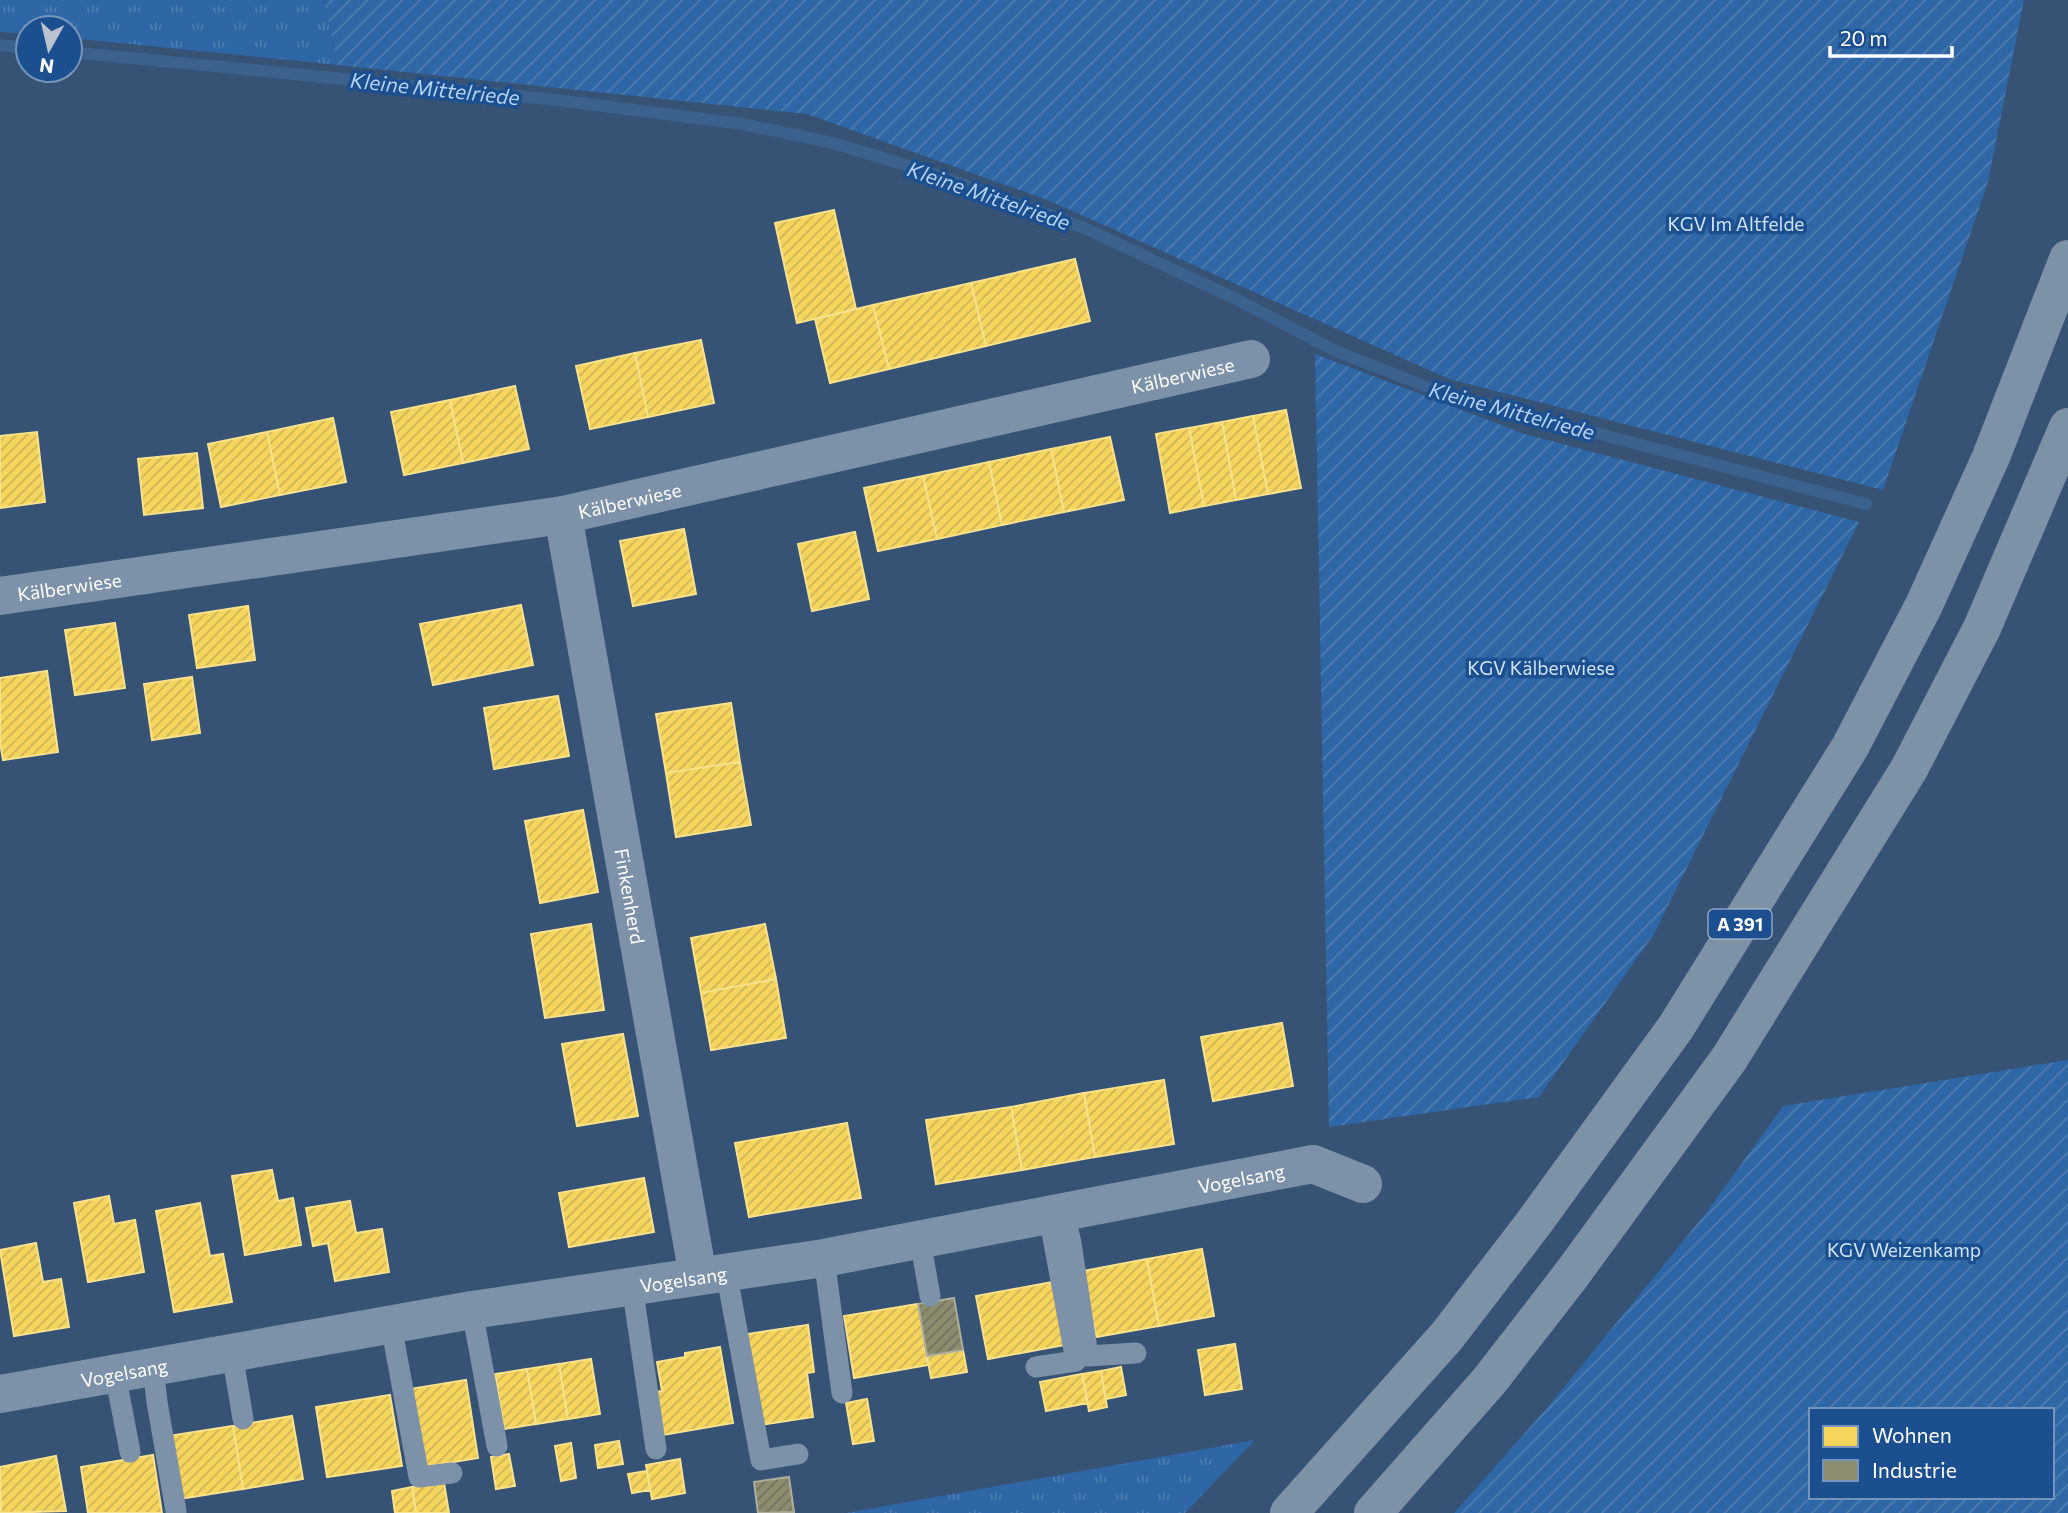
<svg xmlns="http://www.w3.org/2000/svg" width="2068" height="1513" viewBox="0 0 2068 1513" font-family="Commissioner,sans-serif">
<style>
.grass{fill:url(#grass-tufts)}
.garden{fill:url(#garden-furrows);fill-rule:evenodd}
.homes{fill:url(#homes-hatch);stroke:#f9e28d;stroke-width:2}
.industry{fill:url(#industry-hatch);stroke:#aeae9a;stroke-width:2}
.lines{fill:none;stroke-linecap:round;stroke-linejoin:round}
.stream{stroke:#3b618d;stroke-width:12}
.lane{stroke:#7d92a8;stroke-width:21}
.street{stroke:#7d92a8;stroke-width:38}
.highway{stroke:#7e92a7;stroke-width:38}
.labels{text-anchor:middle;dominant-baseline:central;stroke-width:7;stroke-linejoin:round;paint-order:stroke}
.shield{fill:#1b4f8f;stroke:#bbcadd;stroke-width:2}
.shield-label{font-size:18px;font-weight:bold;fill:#fff}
.park-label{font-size:19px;fill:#cfe3fa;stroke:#1b4f8f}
.street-label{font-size:19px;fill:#fff;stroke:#1b4f8f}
.water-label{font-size:21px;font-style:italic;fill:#b5d3f5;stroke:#1b4f8f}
</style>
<defs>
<pattern id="grass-tufts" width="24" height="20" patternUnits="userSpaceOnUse" patternTransform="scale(1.75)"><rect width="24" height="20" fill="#2f66a5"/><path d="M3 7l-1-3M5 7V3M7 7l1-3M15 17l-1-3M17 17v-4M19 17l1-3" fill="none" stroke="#4e7db2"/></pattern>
<pattern id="garden-furrows" width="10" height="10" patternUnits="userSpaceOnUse" patternTransform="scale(1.75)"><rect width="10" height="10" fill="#2f66a5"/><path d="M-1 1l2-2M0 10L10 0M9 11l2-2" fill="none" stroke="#4e7db2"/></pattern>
<pattern id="homes-hatch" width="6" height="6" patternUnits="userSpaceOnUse" patternTransform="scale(1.75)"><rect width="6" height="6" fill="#f6d55c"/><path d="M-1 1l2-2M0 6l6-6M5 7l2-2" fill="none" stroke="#ccb358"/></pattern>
<pattern id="industry-hatch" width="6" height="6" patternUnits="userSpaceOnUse" patternTransform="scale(1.75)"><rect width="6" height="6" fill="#8c8c6e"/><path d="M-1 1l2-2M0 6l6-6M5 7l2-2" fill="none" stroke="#727260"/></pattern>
</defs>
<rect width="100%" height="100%" fill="#365274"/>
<path class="grass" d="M 0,0 L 324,0 L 337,65 L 70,38 L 70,28 L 28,28 L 28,34 L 0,32 Z
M 1255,1440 L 1185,1513 L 846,1513 Z"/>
<path class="garden" d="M 324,0 L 2024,0 L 1988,182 L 1883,490 L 1449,379 L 1050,201 L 807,114 L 337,65 Z
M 1315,354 L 1525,434 L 1859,522 L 1654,934 L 1539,1097 L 1329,1127 Z
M 2068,1060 L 2068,1513 L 1454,1513 L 1547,1408 L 1706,1213 L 1783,1106 ZM 1811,1410 L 2052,1410 L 2052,1497 L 1811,1497 Z"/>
<path class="homes" d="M 834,210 L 856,309 L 797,323 L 775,223 Z
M 1075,259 L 1090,321 L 986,346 L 971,283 Z
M 971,283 L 986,346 L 889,369 L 873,305 Z
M 873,305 L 889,369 L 830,383 L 815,319 Z
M 701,340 L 714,403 L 648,417 L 635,353 Z
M 635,353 L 648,417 L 590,429 L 576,366 Z
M 515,386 L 529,449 L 463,463 L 450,400 Z
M 450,400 L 463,463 L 404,475 L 391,412 Z
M 1286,410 L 1301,488 L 1268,494 L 1253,416 Z
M 1253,416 L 1268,494 L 1236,500 L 1222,422 Z
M 333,418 L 346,482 L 280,495 L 267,432 Z
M 1222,422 L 1236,500 L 1204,506 L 1189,428 Z
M 1189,428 L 1204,506 L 1170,513 L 1156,434 Z
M 37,432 L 45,502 L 0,508 L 0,436 Z
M 267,432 L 280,495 L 221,507 L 208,444 Z
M 1110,437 L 1124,500 L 1064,512 L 1051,449 Z
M 1051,449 L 1064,512 L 1002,525 L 989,462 Z
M 197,453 L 203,508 L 144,515 L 138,459 Z
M 989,462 L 1002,525 L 937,539 L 923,476 Z
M 923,476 L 937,539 L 878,551 L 864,488 Z
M 684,529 L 696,594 L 633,606 L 620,541 Z
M 855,532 L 869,599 L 812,611 L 798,544 Z
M 521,605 L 533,665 L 433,685 L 420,624 Z
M 248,606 L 255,660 L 197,668 L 189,615 Z
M 115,623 L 125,688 L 75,695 L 65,630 Z
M 47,671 L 58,752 L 3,760 L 0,742 L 0,678 Z
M 192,677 L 200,733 L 152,740 L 144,684 Z
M 558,696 L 569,756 L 494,769 L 484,708 Z
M 731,703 L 740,762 L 666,773 L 656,714 Z
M 740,762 L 751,825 L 676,837 L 666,773 Z
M 583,810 L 598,892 L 540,903 L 525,821 Z
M 591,924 L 604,1010 L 545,1018 L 531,934 Z
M 765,924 L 776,979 L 701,993 L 691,938 Z
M 776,979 L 786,1038 L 711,1050 L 701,993 Z
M 1282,1023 L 1293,1086 L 1213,1101 L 1201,1037 Z
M 623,1034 L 638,1116 L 577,1126 L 562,1044 Z
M 1164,1080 L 1174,1144 L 1095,1157 L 1084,1093 Z
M 1084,1093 L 1095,1157 L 1022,1170 L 1011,1107 Z
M 1011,1107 L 1022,1170 L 936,1184 L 926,1120 Z
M 847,1123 L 861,1198 L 749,1217 L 735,1143 Z
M 272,1170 L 278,1201 L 293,1198 L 301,1245 L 245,1255 L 232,1176 Z
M 644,1178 L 654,1232 L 569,1247 L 559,1193 Z
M 109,1196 L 114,1224 L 135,1220 L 144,1272 L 88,1282 L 74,1203 Z
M 350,1201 L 356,1233 L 382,1229 L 389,1272 L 335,1281 L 328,1243 L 313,1246 L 306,1208 Z
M 200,1203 L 210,1256 L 223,1254 L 232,1302 L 174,1312 L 156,1211 Z
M 36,1243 L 43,1282 L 61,1279 L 69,1327 L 14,1336 L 0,1250 Z
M 1202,1249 L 1214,1316 L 1159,1326 L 1147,1259 Z
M 1147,1259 L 1159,1326 L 1096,1337 L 1083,1271 Z
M 1058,1281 L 1070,1344 L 988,1359 L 976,1296 Z
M 918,1304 L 928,1365 L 854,1378 L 844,1316 Z
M 808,1325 L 814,1372 L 807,1373 L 813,1417 L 760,1425 L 747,1334 Z
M 1235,1344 L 1242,1389 L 1205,1395 L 1198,1350 Z
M 720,1347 L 733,1423 L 662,1435 L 654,1392 L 662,1391 L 657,1362 L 685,1357 L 685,1353 Z
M 963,1350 L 967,1372 L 931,1378 L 927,1356 Z
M 591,1359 L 600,1414 L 568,1419 L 559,1364 Z
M 559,1364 L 568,1419 L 536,1424 L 527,1369 Z
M 1121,1367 L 1126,1395 L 1106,1399 L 1101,1371 Z
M 527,1369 L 536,1424 L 504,1429 L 495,1374 Z
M 1101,1371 L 1107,1407 L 1089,1411 L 1082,1374 Z
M 1082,1374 L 1088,1403 L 1046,1411 L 1040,1382 Z
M 466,1380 L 478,1458 L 423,1467 L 410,1389 Z
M 390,1395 L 402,1466 L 327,1477 L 316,1407 Z
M 867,1399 L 874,1441 L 853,1444 L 846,1403 Z
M 292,1416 L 303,1479 L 243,1489 L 233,1426 Z
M 233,1426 L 243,1489 L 179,1499 L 168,1436 Z
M 619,1441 L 623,1464 L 598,1468 L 595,1445 Z
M 571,1443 L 576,1478 L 561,1481 L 555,1446 Z
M 509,1454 L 515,1486 L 496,1489 L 491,1457 Z
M 153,1455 L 162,1513 L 88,1513 L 81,1467 Z
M 56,1456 L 66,1511 L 1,1513 L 0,1467 Z
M 680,1459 L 685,1493 L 652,1499 L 646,1465 Z
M 647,1471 L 650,1490 L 632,1493 L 628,1474 Z
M 444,1483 L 449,1513 L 416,1513 L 412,1487 Z
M 412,1487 L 416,1513 L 395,1513 L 392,1491 Z"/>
<path class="industry" d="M 954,1298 L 963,1350 L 927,1356 L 918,1304 Z
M 789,1477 L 794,1512 L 758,1513 L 754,1482 Z"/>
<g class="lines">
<path class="stream" d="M 0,45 L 28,48
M 70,52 L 557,100 L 742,124 L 833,143 L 925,171 L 1082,227 L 1234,298 L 1338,352 L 1440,392 L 1866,504"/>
<path class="lane" d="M 1064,1213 L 1071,1243 L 1088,1356 L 1136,1353
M 920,1240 L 930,1296
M 824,1258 L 842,1393
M 726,1271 L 761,1460 L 798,1454
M 632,1285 L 656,1449
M 472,1310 L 497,1446
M 391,1325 L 419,1477 L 452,1473
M 232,1353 L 243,1419
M 153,1367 L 157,1402 L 176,1511
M 1036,1367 L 1076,1361 L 1049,1216
M 115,1373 L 130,1452"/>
<g class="street">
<path id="s1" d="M 563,515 L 698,1276"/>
<path id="s2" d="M 0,596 L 563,515 L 1251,359"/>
<path id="s3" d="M 0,1394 L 472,1310 L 824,1258 L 1313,1164 L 1363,1184"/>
</g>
<path class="highway" d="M 1289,1513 L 1447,1336 L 1533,1224 L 1676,1027 L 1850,747 L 1924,605 L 1991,457 L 2068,259
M 1373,1513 L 1490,1380 L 1572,1274 L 1729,1059 L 1909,769 L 1982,628 L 2068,427"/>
</g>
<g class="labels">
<rect class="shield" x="1708.5" y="909.5" width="63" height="29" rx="5"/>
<g class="shield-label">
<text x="1740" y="924">A 391</text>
</g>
<g class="park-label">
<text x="1736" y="223">KGV Im Altfelde</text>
<text x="1541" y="667">KGV Kälberwiese</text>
<text x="1904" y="1249">KGV Weizenkamp</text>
</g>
<g class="street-label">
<text stroke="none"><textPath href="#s2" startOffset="1204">Kälberwiese</textPath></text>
<text stroke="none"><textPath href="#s2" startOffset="637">Kälberwiese</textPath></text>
<text stroke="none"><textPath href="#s2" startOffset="70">Kälberwiese</textPath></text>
<text stroke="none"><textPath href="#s1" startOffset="387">Finkenherd</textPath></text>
<text stroke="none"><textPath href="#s3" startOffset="1260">Vogelsang</textPath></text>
<text stroke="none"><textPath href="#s3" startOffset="693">Vogelsang</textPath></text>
<text stroke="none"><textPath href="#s3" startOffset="126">Vogelsang</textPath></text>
</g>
<g class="water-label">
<text transform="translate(435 88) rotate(6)">Kleine Mittelriede</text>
<text transform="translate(989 195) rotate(19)">Kleine Mittelriede</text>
<text transform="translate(1512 410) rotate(15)">Kleine Mittelriede</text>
</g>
</g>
<rect x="1809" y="1408" width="245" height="91" fill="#1b4f8f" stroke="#7695bc" stroke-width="2"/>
<rect x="1823" y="1426" width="35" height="21" fill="#f6d55c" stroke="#7695bc" stroke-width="2"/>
<text x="1872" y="1443" font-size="21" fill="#ffffff">Wohnen</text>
<rect x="1823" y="1460" width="35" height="21" fill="#8c8c6e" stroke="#7695bc" stroke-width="2"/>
<text x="1872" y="1478" font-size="21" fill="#ffffff">Industrie</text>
<g transform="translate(49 49) rotate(188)"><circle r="33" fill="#1b4f8f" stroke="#7695bc" stroke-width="2"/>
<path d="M0-5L12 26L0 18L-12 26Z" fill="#b9c2ce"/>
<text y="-10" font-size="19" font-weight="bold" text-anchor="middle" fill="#ffffff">N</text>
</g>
<path d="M1830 46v10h122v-10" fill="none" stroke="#ffffff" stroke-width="3.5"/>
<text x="1840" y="46" font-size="21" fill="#ffffff" stroke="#1b4f8f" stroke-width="5" paint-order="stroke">20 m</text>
</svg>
